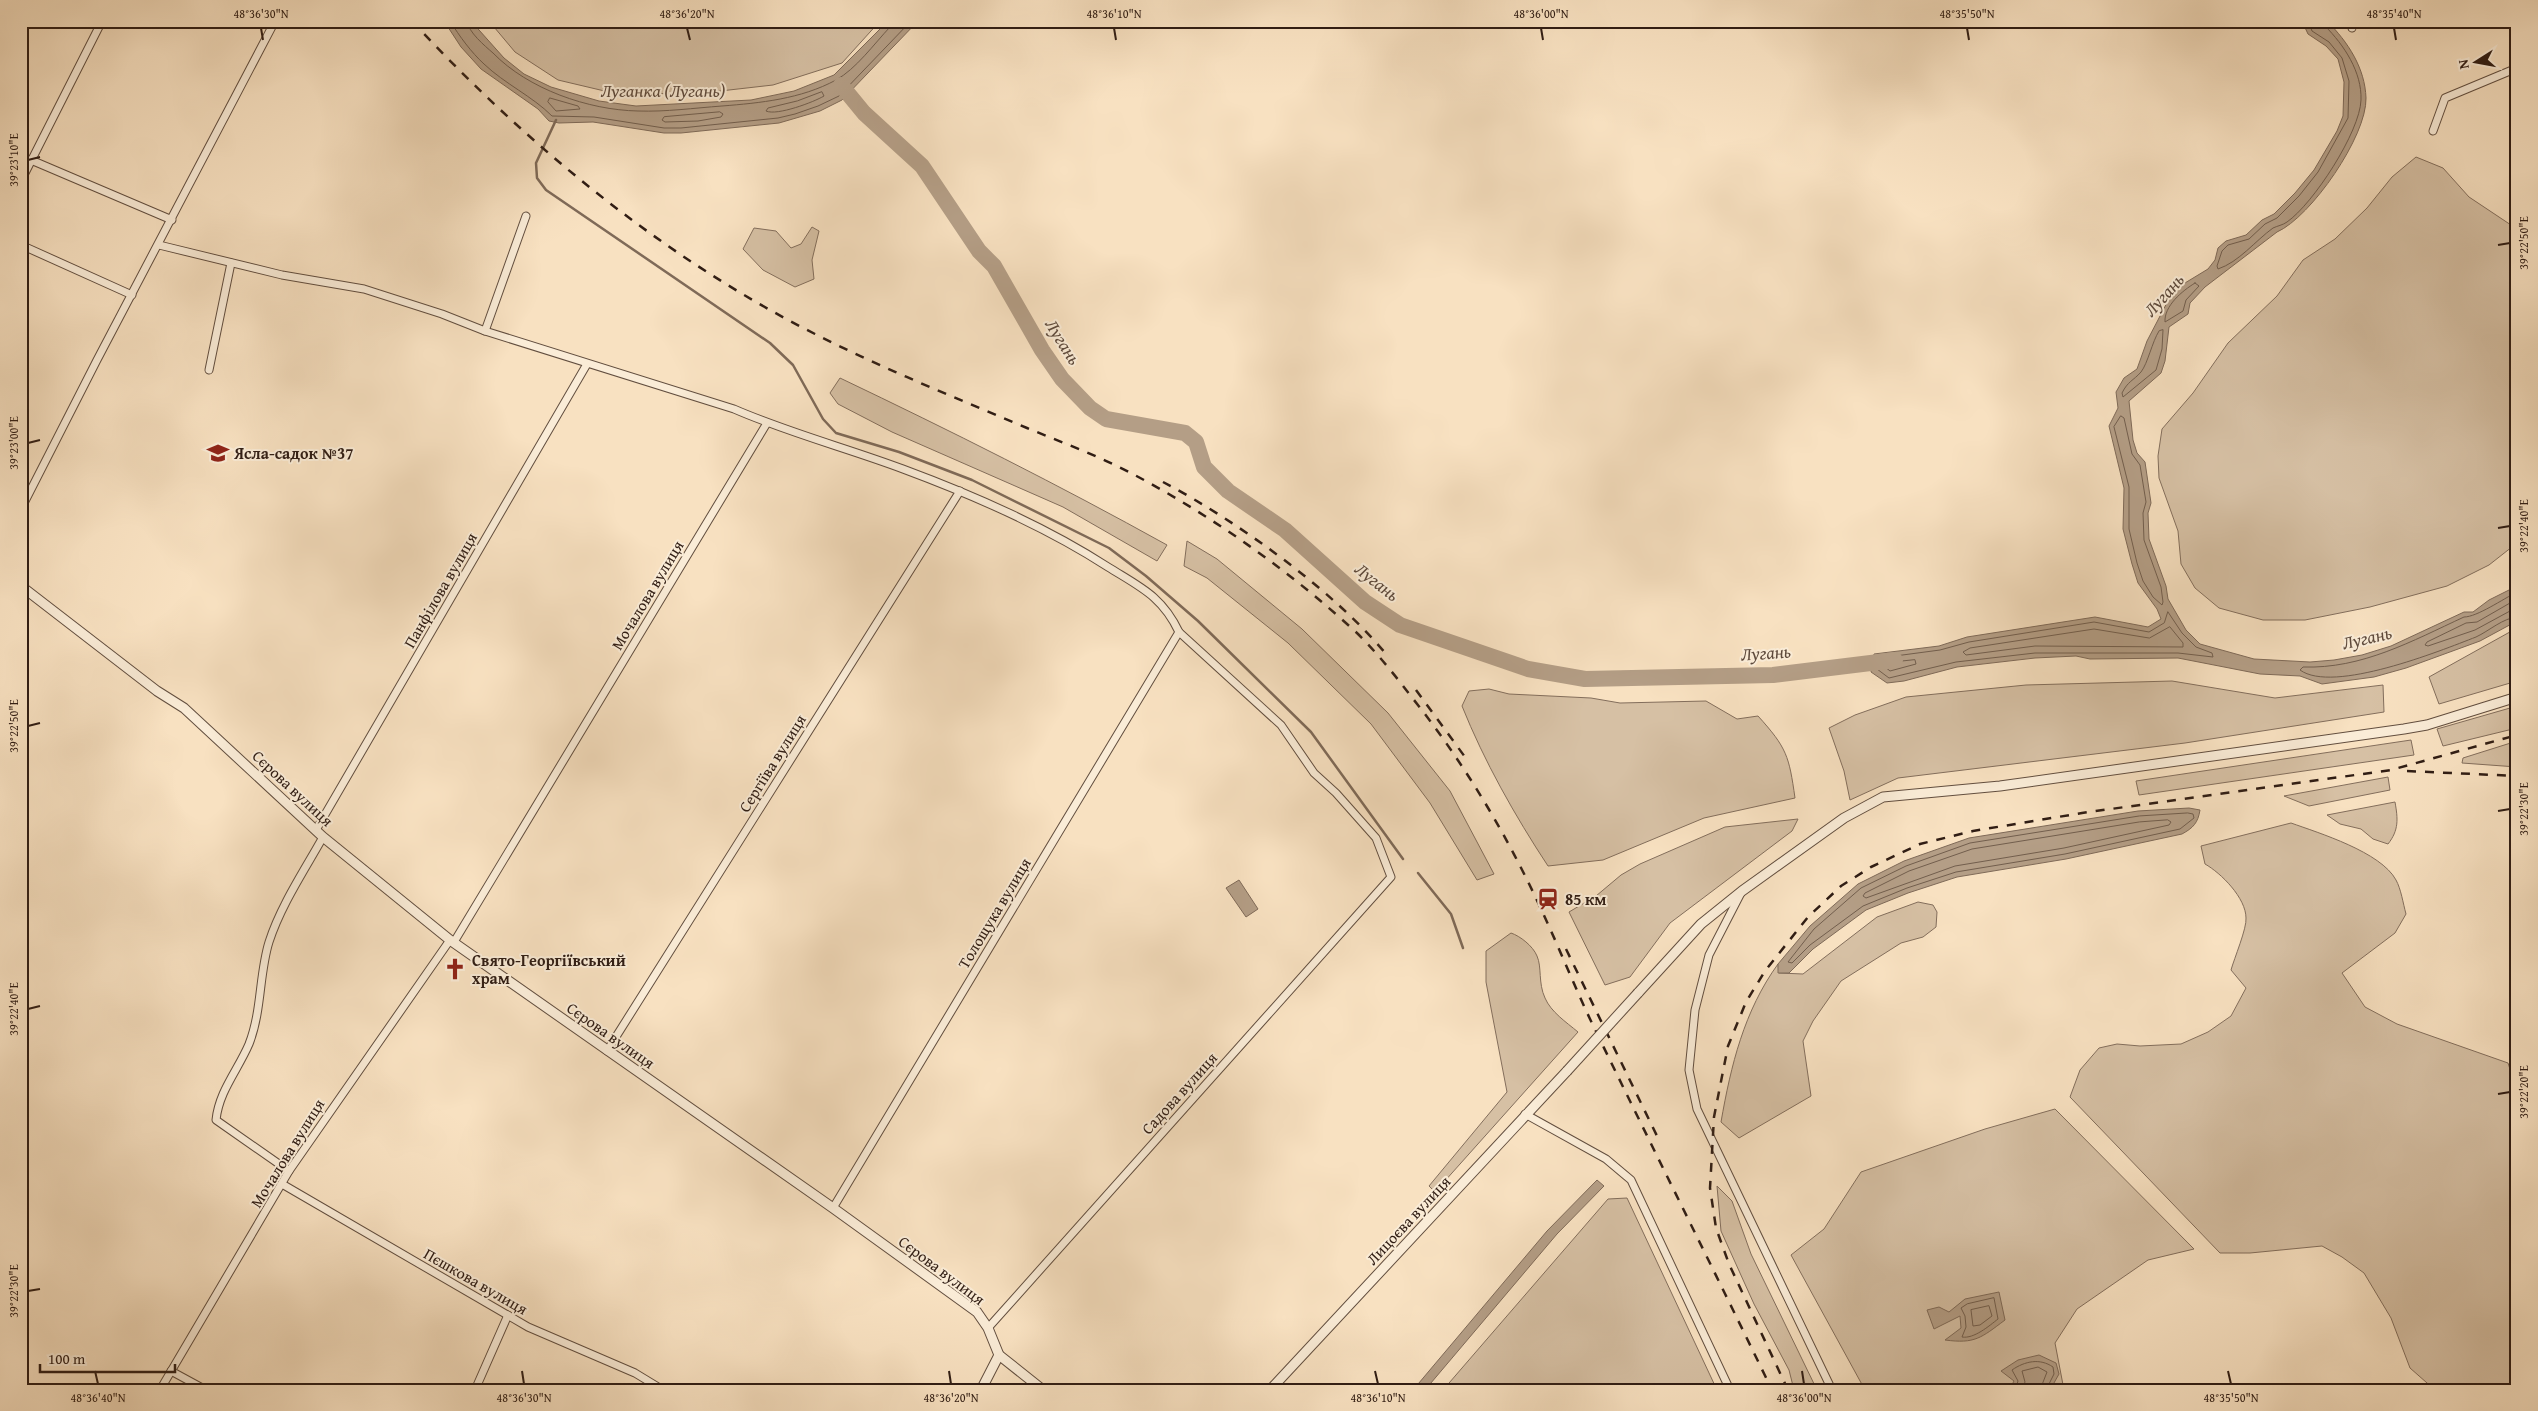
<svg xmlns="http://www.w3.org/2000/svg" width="2538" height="1411" viewBox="0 0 2538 1411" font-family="'Gentium Book Plus',serif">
<rect width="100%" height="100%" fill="#f8e1c1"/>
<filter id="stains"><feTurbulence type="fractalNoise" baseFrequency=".004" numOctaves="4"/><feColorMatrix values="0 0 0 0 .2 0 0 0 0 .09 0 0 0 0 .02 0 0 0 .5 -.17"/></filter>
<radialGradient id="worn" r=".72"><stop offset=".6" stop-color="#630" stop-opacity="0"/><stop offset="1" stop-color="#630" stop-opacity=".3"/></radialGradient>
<g fill="#d6c0a4" stroke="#836e5c">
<path d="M 489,21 L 880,21 L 842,63 L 773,85 L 694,94 L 613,93 L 558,80 L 515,52 Z"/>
<path d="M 2416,157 L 2443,168 L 2469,197 L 2517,229 L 2517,543 L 2489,565 L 2447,586 L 2370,607 L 2305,620 L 2263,620 L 2219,608 L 2195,588 L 2181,564 L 2178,531 L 2159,478 L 2158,456 L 2162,429 L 2193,393 L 2228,343 L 2277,296 L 2303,260 L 2335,239 L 2367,208 L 2392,177 Z"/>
<path d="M 812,227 L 819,231 L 812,260 L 814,279 L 795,287 L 763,270 L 743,249 L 754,228 L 776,231 L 791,248 L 801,244 Z"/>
<path d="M 840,378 C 951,431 1059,485 1167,545 L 1157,561 L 1063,507 L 892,432 L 838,404 L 830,393 Z"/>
<path d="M 1187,541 L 1217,559 L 1302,629 L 1388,713 L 1450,791 L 1494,874 L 1477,880 L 1430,803 L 1371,724 L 1288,643 L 1207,578 L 1184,566 Z"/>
<path d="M 2517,628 L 2517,681 L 2439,704 L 2429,677 Z"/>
<path d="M 2172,681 L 2275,698 L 2383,685 L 2384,712 L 2185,743 L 1898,778 L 1850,800 L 1844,771 L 1829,728 L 1855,715 L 1906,697 L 2026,685 Z"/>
<path d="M 1489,689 L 1509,694 L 1591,698 L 1620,703 L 1706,701 L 1737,719 L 1758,716 C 1787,748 1789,756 1795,798 L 1704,818 L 1603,860 L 1548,866 C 1515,816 1484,761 1462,706 L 1469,691 Z"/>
<path d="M 2517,706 L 2517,728 L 2443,746 L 2437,729 Z"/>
<path d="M 2411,740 L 2414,755 L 2139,795 L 2136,781 Z"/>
<path d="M 2517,741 L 2517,767 L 2462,763 L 2463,758 Z"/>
<path d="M 2388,777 L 2390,790 L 2309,806 L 2284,796 Z"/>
<path d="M 2395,802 C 2398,819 2399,830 2388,844 L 2373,839 L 2361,829 L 2340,824 L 2327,815 Z"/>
<path d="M 1798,819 L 1792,831 L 1670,923 L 1630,977 L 1605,985 L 1569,912 L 1596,896 L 1621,875 L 1640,864 L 1725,827 Z"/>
<path d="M 2291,823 C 2319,833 2381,852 2396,880 C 2401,889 2403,903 2406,914 L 2395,933 L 2342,973 L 2365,1007 L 2397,1024 L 2508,1063 L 2517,1091 L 2517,1390 L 2435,1390 L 2410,1368 L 2391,1318 L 2364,1273 L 2342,1257 L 2322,1246 L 2250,1253 L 2220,1253 L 2070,1097 L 2080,1070 L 2099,1048 L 2117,1044 L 2140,1046 L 2181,1044 L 2208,1032 L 2231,1016 L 2246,988 L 2231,970 C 2234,959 2247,928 2246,918 C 2246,898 2221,873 2205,864 L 2201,846 Z"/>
<path d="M 1918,902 L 1933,905 L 1937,912 L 1936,927 L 1923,937 L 1901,943 L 1841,981 L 1813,1021 L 1803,1041 L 1811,1096 L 1739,1138 L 1721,1122 C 1731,1065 1744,1011 1778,964 L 1779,973 L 1803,974 L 1877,917 Z"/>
<path d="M 1511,933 C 1520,936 1533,946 1537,956 C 1542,967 1538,983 1545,998 C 1551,1012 1566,1022 1578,1032 L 1435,1192 L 1429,1186 L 1507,1092 L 1486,982 L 1486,951 Z"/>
<path d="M 2055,1109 L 2194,1249 L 2148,1260 L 2077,1309 L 2055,1343 L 2064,1390 L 1865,1390 L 1791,1255 L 1824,1229 L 1861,1172 L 1985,1129 Z"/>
<path d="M 1717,1186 L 1732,1201 L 1751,1254 L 1817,1390 L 1794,1390 L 1789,1370 L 1754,1304 L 1721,1231 Z"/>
<path d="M 1627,1198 L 1717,1390 L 1443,1390 L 1608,1199 Z"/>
</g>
<g fill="#b49e86" stroke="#7f6a58">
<path d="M 444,21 L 471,21 L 504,58 L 524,74 L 551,87 L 599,101 L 636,106 L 751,100 L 794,91 L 834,75 L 888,21 L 918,21 L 842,100 L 820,111 L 779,123 L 681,133 L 664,133 L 593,122 L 559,123 L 549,121 L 538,109 L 481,69 L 461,47 Z"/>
<path d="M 2302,21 L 2327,21 C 2348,42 2365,68 2366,98 C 2367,136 2311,217 2277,232 L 2205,287 L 2190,303 L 2188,314 L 2169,327 L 2165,361 L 2161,373 L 2129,401 L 2133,440 L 2137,453 L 2145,462 L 2151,503 L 2148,513 L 2149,539 L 2166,586 L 2168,599 L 2186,630 L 2200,644 L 2254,659 L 2310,662 L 2334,660 L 2362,655 L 2391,646 L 2464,612 L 2473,612 L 2489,600 L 2517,586 L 2517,621 L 2480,641 L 2406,668 L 2374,677 L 2322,684 L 2300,676 L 2260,674 L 2178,658 L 2090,659 L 2076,656 L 2035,658 L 1957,667 L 1904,681 L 1887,683 L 1871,672 L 1874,654 L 1939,646 L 1967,637 L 2095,617 L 2148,627 L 2161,619 L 2157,609 L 2138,583 L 2132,564 L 2123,529 L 2124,488 L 2109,426 L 2118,408 L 2116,392 L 2124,378 L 2137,369 L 2147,341 L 2171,295 L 2180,286 L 2208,269 L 2215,260 L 2218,248 L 2226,241 L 2246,235 L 2262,220 L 2274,214 L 2295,193 L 2314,170 L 2337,131 L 2343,116 L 2344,82 L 2338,59 L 2326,46 L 2308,34 Z"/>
<path d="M 2189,808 L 2200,810 C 2198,823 2193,828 2182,834 L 2066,859 L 1957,877 L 1908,893 L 1866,910 L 1813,949 L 1789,973 L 1778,973 L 1778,964 L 1810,926 L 1858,884 L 1904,861 L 1969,838 L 2138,811 Z"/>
<path d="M 1239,880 L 1258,909 L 1246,917 L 1226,888 Z"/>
<path d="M 1597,1180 L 1604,1186 L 1557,1234 L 1425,1390 L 1413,1390 L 1547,1231 Z"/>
<path d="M 1999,1292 L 2005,1320 C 1981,1338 1975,1344 1945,1340 L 1961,1328 L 1960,1316 L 1934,1329 L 1927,1310 L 1939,1307 L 1949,1312 L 1965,1299 Z"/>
<path d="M 2039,1355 L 2056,1363 L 2059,1374 L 2050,1390 L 2009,1390 L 2014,1381 L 2001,1371 L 2018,1360 Z"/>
</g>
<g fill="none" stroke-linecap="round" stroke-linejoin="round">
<g stroke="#725e4d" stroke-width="1">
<path d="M 450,21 C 460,37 471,52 484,64 C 505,84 532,96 552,116 L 594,117 L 664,128 L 681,128 L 778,118 L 795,114 L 818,106 L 839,96 L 911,21"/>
<path d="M 467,21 C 468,32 485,46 493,53 C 528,89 588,110 638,111 C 666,112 694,108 722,106 C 760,103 801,99 836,80 C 856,69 874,44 890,27 L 892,21"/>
<path d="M 2308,21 L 2312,31 L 2329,42 L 2342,58 L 2349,81 L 2348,118 L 2318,172 L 2299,196 L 2277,218 L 2265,224 L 2249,239 L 2228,245 L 2222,251 L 2217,266 L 2218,269 C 2239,262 2255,241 2273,228 C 2277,226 2283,225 2287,222 C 2313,204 2360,132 2361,100 C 2362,72 2344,45 2325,26 L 2324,21"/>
<path d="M 822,92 L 824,96 C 814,102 777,116 766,111 L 768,108 L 797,101 Z"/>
<path d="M 550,98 L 578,106 L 580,109 L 556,111 L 548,102 Z"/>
<path d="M 720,112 L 723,114 L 721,117 L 698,121 L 665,122 L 662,120 L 664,117 Z"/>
<path d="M 2195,283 L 2199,286 L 2186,300 L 2183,311 L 2165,322 C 2164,306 2182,291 2195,283 Z"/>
<path d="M 2163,330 L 2162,349 L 2156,370 L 2123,397 L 2122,393 C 2128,381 2133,381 2141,372 C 2148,363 2152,342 2159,331 Z"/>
<path d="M 2121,416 L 2124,418 L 2132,454 L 2140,465 L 2146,502 L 2143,513 L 2144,540 L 2161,587 L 2163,602 L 2162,605 L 2153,597 L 2143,581 L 2137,563 L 2129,529 L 2129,487 L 2114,427 Z"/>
<path d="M 2517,592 C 2503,599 2477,617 2464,617 C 2412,641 2362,669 2303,667 L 2300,670 C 2333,694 2440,651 2476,637 C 2489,631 2503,618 2517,617"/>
<path d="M 2517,599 L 2477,622 L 2466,623 L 2427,642 L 2425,645 L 2428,646 L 2475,630 L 2510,611 L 2517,610"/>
<path d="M 2168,612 L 2182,633 L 2196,647 L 2212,653 L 2213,657 L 2178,653 L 2035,653 L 1956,662 L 1889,678 L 1877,669 L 1880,658 L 1940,650 L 1969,642 L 2094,622 L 2149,632 L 2164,623 Z"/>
<path d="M 2170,627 L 2183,643 L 2183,647 L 2035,646 L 1966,655 L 1963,652 L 1970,648 L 2094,629 L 2149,638 Z"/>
<path d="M 1915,660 L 1916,664 L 1890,671 L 1884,666 L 1886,663 Z"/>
<path d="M 2188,813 L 2193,814 L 2194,818 L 2180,829 L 2065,854 L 1956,872 L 1907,888 L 1863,906 L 1810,945 L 1792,963 L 1788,962 L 1814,929 L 1861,888 L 1906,866 L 1970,843 L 2139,816 Z"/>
<path d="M 2168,820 L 2171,822 L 2169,825 L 2064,848 L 1955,866 L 1866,898 L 1863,896 L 1865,893 L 1909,871 L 1972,849 L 2139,822 Z"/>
<path d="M 1994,1298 L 1998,1319 C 1989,1326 1974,1339 1962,1337 L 1966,1327 L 1965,1316 L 1961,1308 L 1967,1304 Z"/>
<path d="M 1989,1306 L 1992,1316 L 1980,1325 L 1973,1326 L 1971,1310 Z"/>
<path d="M 2015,1390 L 2018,1381 L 2012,1370 C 2025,1361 2040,1358 2053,1367 L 2054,1374 L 2046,1390"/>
<path d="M 2022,1390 L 2025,1382 L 2022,1371 L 2038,1367 L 2047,1372 L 2040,1390"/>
</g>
<g stroke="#7f6a58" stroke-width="2.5">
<path d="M 556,120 L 536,163 L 537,178 L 546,190 L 770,343 L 793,365 L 823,419 L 836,433 L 899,452 L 972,480 L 1109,548 L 1146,576 L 1198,621 L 1311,732 L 1403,859"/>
<path d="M 1418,873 L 1451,914 L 1463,948"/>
</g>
<path stroke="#b49e86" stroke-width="16" d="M 841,85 L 864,113 L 922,166 L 979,251 L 994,266 L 1042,350 L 1062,379 L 1090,408 L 1106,419 L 1185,433 L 1196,442 L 1204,467 L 1228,491 L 1285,530 L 1365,602 L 1400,625 L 1528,669 L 1585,679 L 1773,675 L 1895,660"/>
<g stroke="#624e3f" stroke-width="9">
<g id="minor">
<path d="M 2351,21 L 2352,28"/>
<path d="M 2433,131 L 2445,98 L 2517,68"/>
<path d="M 31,160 L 172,220"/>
<path d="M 21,181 L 102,21"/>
<path d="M 21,245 L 132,295"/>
<path d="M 159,245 L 282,275 L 364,289 L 442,314 L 485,331 L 734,409 C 789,433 847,448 903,469 C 973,495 1045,526 1108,567 C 1140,587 1162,596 1179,632 L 1281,725 L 1314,773 L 1336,793 L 1376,838 L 1391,877 L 988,1328"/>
<path d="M 485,331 L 526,216"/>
<path d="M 209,370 L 231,263"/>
<path d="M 21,509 L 97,360 L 275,21"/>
<path d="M 316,830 L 587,364"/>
<path d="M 1741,893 L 1709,955 L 1695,1010 L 1689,1070 L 1697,1109 L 1832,1390"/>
<path d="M 454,942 L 767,423"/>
<path d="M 607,1051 L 960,491"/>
<path d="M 1525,1114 L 1606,1159 L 1631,1180 L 1730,1390"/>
<path d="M 289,1171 L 216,1120 C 219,1091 238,1070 249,1044 C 262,1011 259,974 269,942 C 281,905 304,871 323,837"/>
<path d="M 282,1184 L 528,1327 L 635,1373 L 663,1390"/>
<path d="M 833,1208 L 1179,632"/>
<path d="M 171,1371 L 206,1390"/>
<path d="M 160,1390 L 289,1171 L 450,940"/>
<path d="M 475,1390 L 508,1315"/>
</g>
</g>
<g stroke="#624e3f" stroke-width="11">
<g id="tertiary">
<path d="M 21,586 L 157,691 L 184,708 L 323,837 L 450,940 L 833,1208 L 977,1312 L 988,1328 L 999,1355 L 1043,1390"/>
<path d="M 1638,993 L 1701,924 L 1742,891 L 1844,818 L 1883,797 L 2000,786 L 2404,729 L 2427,725 L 2517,697"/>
<path d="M 981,1390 L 999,1355"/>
<path d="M 1270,1390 L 1567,1071"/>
</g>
</g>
<use href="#minor" stroke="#faecd7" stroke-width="7"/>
<use href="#tertiary" stroke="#faecd7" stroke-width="9"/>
<g stroke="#301d14" stroke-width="2.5" stroke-dasharray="9 9" stroke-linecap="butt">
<path d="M 412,21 C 528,146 663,257 815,334 C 884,369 956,398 1027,428 C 1061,442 1096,455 1129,472 C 1211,515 1290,571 1358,634 C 1377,653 1394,674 1410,695 C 1463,761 1506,833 1541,909 C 1558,945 1573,983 1590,1019 C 1650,1143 1712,1266 1772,1390"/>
<path d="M 1163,482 C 1237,521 1333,590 1386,654"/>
<path d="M 1416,690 L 1465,757"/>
<path d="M 2407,771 L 2517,776"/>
<path d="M 1566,949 L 1658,1138"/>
<path d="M 1788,1390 L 1729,1264 L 1716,1228 L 1710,1188 L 1714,1117 L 1728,1046 L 1746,1002 L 1765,971 L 1808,917 L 1841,886 L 1871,867 L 1920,844 L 1973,831 L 2082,813 L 2391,770 L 2517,735"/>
</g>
<g stroke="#624e3f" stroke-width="11" stroke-linecap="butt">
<path id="tertiary-bridge" d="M 1567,1071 L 1638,993"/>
</g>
<use href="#tertiary-bridge" stroke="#faecd7" stroke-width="9"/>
</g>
<path fill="none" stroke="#301d14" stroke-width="2" d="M 261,28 L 263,40M 687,28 L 690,40M 1114,28 L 1116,40M 1541,28 L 1543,40M 1967,28 L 1969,40M 2394,28 L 2396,40M 28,160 L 40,157M 2498,245 L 2510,243M 28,443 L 40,440M 2498,528 L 2510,526M 28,726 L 40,723M 2498,811 L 2510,809M 28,1009 L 40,1006M 2498,1094 L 2510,1092M 28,1291 L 40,1289M 95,1371 L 98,1384M 522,1371 L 524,1384M 949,1371 L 951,1384M 1375,1371 L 1378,1384M 1802,1371 L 1804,1384M 2228,1371 L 2231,1384"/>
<defs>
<g id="school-bare" transform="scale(1.725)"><path d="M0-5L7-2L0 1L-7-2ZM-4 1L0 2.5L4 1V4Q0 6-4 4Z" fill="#8f2418" stroke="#faecd7" stroke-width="2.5" paint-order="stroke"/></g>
<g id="station-bare" transform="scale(1.725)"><path d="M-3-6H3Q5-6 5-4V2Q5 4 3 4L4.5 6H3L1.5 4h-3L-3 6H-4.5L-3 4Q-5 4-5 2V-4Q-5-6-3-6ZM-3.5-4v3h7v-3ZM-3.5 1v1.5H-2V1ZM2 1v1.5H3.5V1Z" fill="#8f2418" stroke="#faecd7" stroke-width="2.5" paint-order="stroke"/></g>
<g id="church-bare" transform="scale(1.725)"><path d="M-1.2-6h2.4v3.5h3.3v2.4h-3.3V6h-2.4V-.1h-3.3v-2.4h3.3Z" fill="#8f2418" stroke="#faecd7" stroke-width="2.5" paint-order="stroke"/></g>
</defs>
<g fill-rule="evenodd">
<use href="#school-bare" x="218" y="453"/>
<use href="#station-bare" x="1548" y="899"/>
<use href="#church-bare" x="455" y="969"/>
</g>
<g text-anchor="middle" stroke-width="4" stroke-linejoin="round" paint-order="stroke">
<g font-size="16" font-weight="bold" fill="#301d14" stroke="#faecd7" text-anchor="start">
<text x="234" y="459">Ясла-садок №37</text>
<text x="1565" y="905">85 км</text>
<text x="472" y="966">Свято-Георгіївський<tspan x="472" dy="18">храм</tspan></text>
</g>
<g font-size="16" fill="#301d14" stroke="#faecd7">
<text transform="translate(440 590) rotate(-60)" y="6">Панфілова вулиця</text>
<text transform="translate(647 595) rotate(-59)" y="6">Мочалова вулиця</text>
<text transform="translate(772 763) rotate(-58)" y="6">Сергіїва вулиця</text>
<text transform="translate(293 788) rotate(43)" y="6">Сєрова вулиця</text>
<text transform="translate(994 913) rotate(-59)" y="6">Толощука вулиця</text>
<text transform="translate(611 1035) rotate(35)" y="6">Сєрова вулиця</text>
<text transform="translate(1179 1093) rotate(-48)" y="6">Садова вулиця</text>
<text transform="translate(287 1153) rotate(-58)" y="6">Мочалова вулиця</text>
<text transform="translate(1408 1220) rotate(-47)" y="6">Лицоєва вулиця</text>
<text transform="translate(942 1270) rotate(37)" y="6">Сєрова вулиця</text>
<text transform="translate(476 1281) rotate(30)" y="6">Пєшкова вулиця</text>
</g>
<g font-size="18" font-style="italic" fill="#5e4a3c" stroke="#faecd7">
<text x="663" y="97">Луганка (Лугань)</text>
<text transform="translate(2164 295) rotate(-48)" y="6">Лугань</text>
<text transform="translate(1063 342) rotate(58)" y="6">Лугань</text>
<text transform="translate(1377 582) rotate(38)" y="6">Лугань</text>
<text transform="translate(2367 638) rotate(-13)" y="6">Лугань</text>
<text transform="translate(1766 653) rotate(-4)" y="6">Лугань</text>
</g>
</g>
<rect width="2538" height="1411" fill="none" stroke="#f8e1c1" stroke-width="55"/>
<g transform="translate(2476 62) rotate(259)" stroke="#faecd7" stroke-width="4" paint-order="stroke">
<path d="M0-4L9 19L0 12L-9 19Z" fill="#301d14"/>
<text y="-8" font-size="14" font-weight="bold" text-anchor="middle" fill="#301d14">N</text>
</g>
<path d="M40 1364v8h135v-8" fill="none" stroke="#301d14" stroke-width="2.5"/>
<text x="48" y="1364" font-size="15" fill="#301d14" stroke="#faecd7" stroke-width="4" paint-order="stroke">100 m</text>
<rect x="28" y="28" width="2482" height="1356" fill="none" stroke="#301d14" stroke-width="2"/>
<g font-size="12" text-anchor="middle" fill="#301d14">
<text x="261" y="18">48°36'30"N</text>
<text x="687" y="18">48°36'20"N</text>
<text x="1114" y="18">48°36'10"N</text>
<text x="1541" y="18">48°36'00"N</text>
<text x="1967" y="18">48°35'50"N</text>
<text x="2394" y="18">48°35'40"N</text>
<text transform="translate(14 160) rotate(-90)" y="4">39°23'10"E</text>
<text transform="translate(2524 243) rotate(-90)" y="4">39°22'50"E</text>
<text transform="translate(14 443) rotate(-90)" y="4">39°23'00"E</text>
<text transform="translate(2524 526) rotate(-90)" y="4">39°22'40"E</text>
<text transform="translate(14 726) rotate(-90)" y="4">39°22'50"E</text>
<text transform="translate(2524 809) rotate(-90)" y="4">39°22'30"E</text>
<text transform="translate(14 1009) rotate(-90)" y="4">39°22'40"E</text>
<text transform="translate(2524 1092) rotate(-90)" y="4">39°22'20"E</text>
<text transform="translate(14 1291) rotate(-90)" y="4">39°22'30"E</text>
<text x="98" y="1402">48°36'40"N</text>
<text x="524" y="1402">48°36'30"N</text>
<text x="951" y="1402">48°36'20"N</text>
<text x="1378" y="1402">48°36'10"N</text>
<text x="1804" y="1402">48°36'00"N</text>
<text x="2231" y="1402">48°35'50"N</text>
</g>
<rect width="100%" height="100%" filter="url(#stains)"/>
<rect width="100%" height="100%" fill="url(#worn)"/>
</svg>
